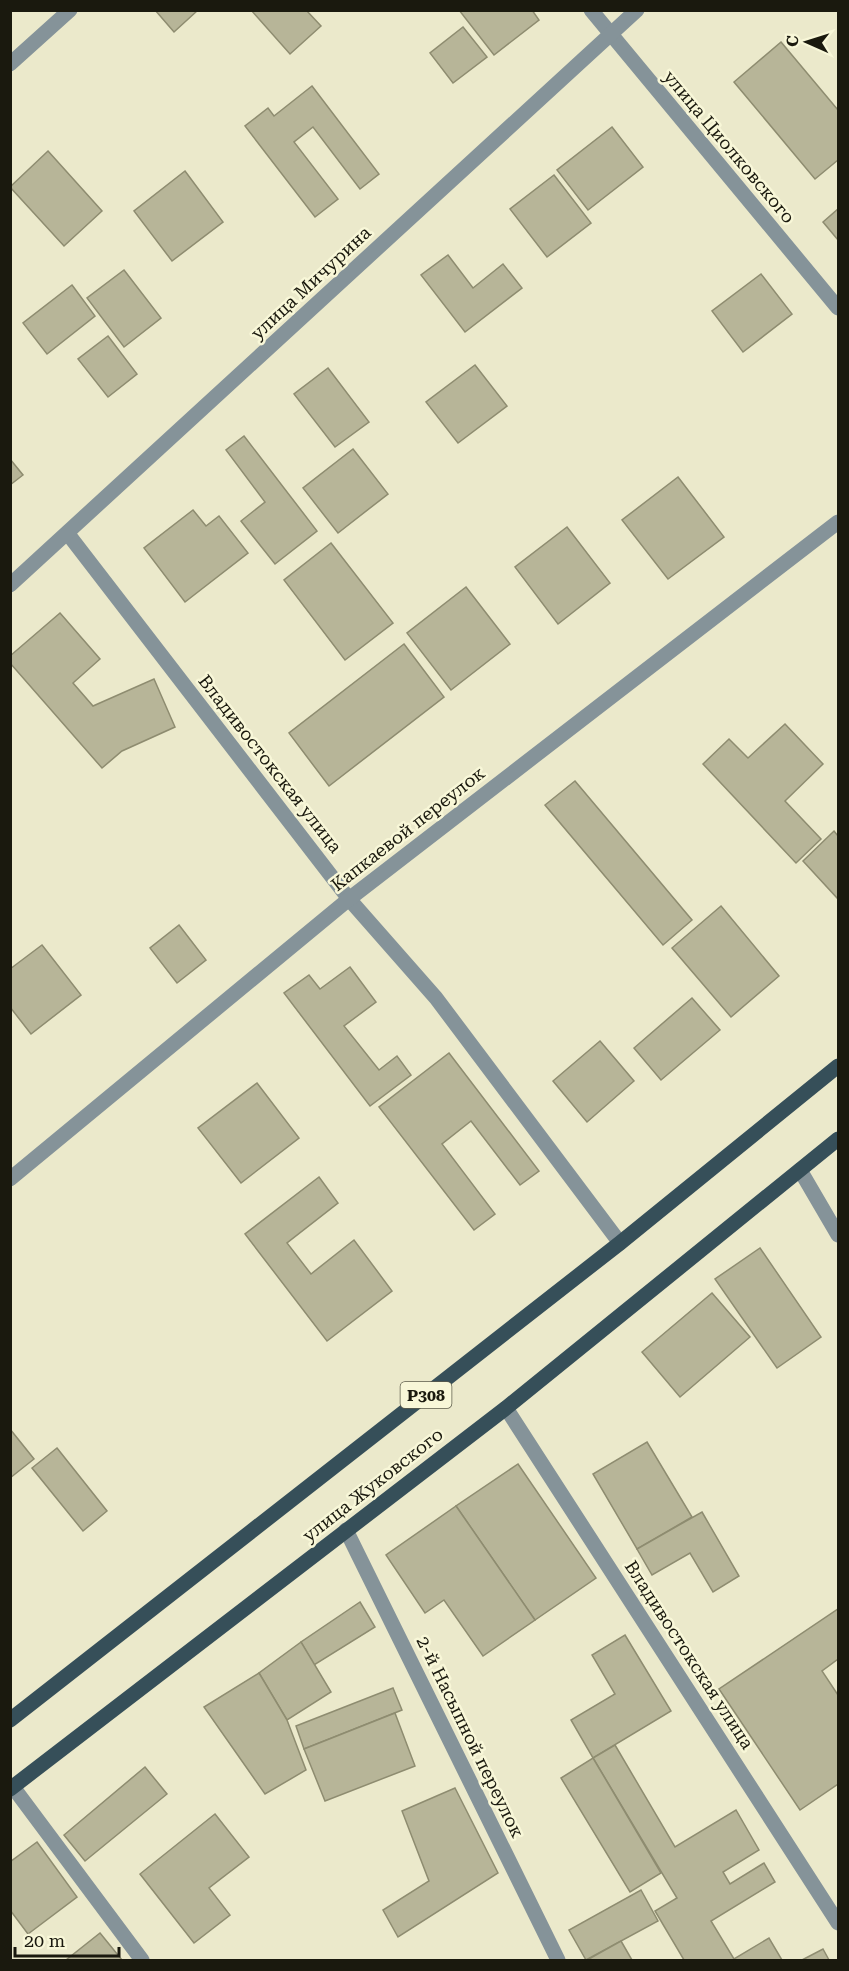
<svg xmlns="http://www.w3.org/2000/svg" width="849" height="1971" viewBox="0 0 849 1971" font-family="'Roboto Serif',serif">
<rect width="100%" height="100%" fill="#ebe9cb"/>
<g fill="#b7b598" stroke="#8e8c70" stroke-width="1.5">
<path d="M 155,10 L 198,10 L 174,32 Z"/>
<path d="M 251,10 L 306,10 L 321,26 L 290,54 Z"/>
<path d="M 459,10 L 532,10 L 539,20 L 494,55 Z"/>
<path d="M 463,27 L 487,57 L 453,83 L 430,53 Z"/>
<path d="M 781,42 L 838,110 L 838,160 L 815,179 L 734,82 Z"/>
<path d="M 312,86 L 379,174 L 360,189 L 313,127 L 294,142 L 338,199 L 315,217 L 245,126 L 268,108 L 274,116 Z"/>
<path d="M 612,127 L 643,167 L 588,210 L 557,170 Z"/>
<path d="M 48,151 L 102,211 L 64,246 L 10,187 Z"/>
<path d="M 185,171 L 223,222 L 172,261 L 134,211 Z"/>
<path d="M 554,175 L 591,223 L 547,257 L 510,209 Z"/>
<path d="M 838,209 L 838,240 L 823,222 Z"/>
<path d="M 448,255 L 473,288 L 503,264 L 522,288 L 465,332 L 421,275 Z"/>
<path d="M 124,270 L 161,318 L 124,347 L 87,298 Z"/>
<path d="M 761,274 L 792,314 L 743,352 L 712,311 Z"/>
<path d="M 72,285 L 95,316 L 47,354 L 23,323 Z"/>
<path d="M 108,336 L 137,374 L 108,397 L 78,359 Z"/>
<path d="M 475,365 L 507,406 L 458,443 L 426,402 Z"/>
<path d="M 328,368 L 369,422 L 335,447 L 294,394 Z"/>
<path d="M 244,436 L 317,531 L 275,564 L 241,521 L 265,502 L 226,450 Z"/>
<path d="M 353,449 L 388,494 L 338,533 L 303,488 Z"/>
<path d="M 10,459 L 23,475 L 10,485 Z"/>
<path d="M 678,477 L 724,537 L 668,579 L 622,520 Z"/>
<path d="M 193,510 L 206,526 L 219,516 L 248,553 L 185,602 L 144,548 Z"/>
<path d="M 567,527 L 610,583 L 558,624 L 515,567 Z"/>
<path d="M 331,543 L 393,623 L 345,660 L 284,580 Z"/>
<path d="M 466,587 L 510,644 L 451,690 L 407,633 Z"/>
<path d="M 60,613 L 100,659 L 73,683 L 93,706 L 154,679 L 175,727 L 122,751 L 102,768 L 10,663 L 10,656 Z"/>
<path d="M 404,644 L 444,697 L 329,786 L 289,733 Z"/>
<path d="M 785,724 L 823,764 L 785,801 L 821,839 L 796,863 L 703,764 L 729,739 L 748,758 Z"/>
<path d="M 575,781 L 692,920 L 663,945 L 545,805 Z"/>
<path d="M 834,831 L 838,836 L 838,899 L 803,861 Z"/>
<path d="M 721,906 L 779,976 L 731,1017 L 672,948 Z"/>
<path d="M 179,925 L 206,960 L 177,983 L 150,948 Z"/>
<path d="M 42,945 L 81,995 L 31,1034 L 10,1007 L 10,969 Z"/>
<path d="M 350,967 L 376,1002 L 344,1026 L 379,1070 L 397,1056 L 411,1075 L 370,1106 L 284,993 L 309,975 L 320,989 Z"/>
<path d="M 692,998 L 720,1030 L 661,1080 L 634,1048 Z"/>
<path d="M 600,1041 L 634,1081 L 587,1122 L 553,1081 Z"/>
<path d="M 449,1053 L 539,1171 L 520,1185 L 471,1121 L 442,1144 L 495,1214 L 474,1230 L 379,1107 Z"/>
<path d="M 257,1083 L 299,1138 L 241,1183 L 198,1128 Z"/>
<path d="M 319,1177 L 338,1203 L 287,1243 L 311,1274 L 354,1240 L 392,1291 L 327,1341 L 245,1234 Z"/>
<path d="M 760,1248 L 821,1337 L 777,1368 L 715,1279 Z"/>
<path d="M 712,1293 L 750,1337 L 680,1397 L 642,1352 Z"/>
<path d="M 10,1429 L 34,1459 L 10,1478 Z"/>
<path d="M 647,1442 L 692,1517 L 637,1549 L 593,1474 Z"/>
<path d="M 57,1448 L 107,1511 L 83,1531 L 32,1468 Z"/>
<path d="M 518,1464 L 596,1578 L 535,1620 L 456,1506 Z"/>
<path d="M 456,1506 L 535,1620 L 483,1656 L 444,1600 L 425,1613 L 386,1555 Z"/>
<path d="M 702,1512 L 739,1576 L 713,1592 L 690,1553 L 652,1575 L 637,1549 Z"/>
<path d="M 360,1602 L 375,1627 L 314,1665 L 301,1642 Z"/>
<path d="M 838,1609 L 838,1659 L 822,1671 L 838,1695 L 838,1784 L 800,1810 L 719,1689 Z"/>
<path d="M 625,1635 L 671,1711 L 593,1758 L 571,1720 L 615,1694 L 592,1655 Z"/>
<path d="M 301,1642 L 331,1692 L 287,1720 L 259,1673 Z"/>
<path d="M 259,1673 L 287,1720 L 306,1770 L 265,1794 L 204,1707 Z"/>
<path d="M 393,1688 L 402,1710 L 304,1749 L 296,1726 Z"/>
<path d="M 395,1713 L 415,1766 L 325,1801 L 304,1749 Z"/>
<path d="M 615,1745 L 675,1847 L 736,1810 L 759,1850 L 723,1872 L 730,1884 L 764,1863 L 775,1882 L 711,1921 L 734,1959 L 769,1938 L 782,1960 L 684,1960 L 655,1911 L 677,1898 L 593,1758 Z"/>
<path d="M 593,1758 L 661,1873 L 630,1892 L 561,1778 Z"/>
<path d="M 145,1767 L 167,1794 L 85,1861 L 64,1835 Z"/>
<path d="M 455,1788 L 498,1873 L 398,1937 L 383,1910 L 429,1881 L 402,1811 Z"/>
<path d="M 215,1814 L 249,1857 L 209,1888 L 230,1915 L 194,1943 L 140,1874 Z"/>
<path d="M 37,1842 L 77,1897 L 28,1934 L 10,1910 L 10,1862 Z"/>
<path d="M 641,1890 L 658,1921 L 586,1960 L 569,1930 Z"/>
<path d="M 100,1933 L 122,1960 L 66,1960 Z"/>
<path d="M 621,1941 L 632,1960 L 587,1960 Z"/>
<path d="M 823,1949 L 829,1960 L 802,1960 Z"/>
</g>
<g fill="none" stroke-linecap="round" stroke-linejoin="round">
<g stroke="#859399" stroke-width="15">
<path d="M 591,10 L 838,308"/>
<path d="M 10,64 L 70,10"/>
<path d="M 68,534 L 349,899 L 436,998 L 620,1243"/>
<path d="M 10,585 L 637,10"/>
<path d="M 800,1170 L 838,1235"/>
<path d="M 10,1179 L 349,899 L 838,522"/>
<path d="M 506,1408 L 838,1923"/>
<path d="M 346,1530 L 558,1960"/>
<path d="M 13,1787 L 142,1960"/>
</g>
<g stroke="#364f59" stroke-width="15">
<path d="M 10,1720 L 620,1243 L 838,1066"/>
<path d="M 10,1789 L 506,1408 L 838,1139"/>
</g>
</g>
<g text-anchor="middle" stroke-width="5" stroke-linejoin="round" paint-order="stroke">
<rect fill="#f8f7d8" stroke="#5d5c4b" stroke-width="1.5" x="400.5" y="1382" width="51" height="26" rx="4.5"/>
<g font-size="16" font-weight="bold" fill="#1a190e">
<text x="426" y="1401">P308</text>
</g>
<g font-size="18" fill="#1a190e" stroke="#f8f7d8">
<text transform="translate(729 147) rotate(50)" y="6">улица Циолковского</text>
<text transform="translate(311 283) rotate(-43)" y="6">улица Мичурина</text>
<text transform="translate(270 764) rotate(52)" y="6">Владивостокская улица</text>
<text transform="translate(408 829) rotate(-38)" y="6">Капкаевой переулок</text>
<text transform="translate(373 1485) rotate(-38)" y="6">улица Жуковского</text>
<text transform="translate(689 1655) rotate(57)" y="6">Владивостокская улица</text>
<text transform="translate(470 1737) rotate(64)" y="6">2-й Насыпной переулок</text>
</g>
</g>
<rect width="849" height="1971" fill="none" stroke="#1a190e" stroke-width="24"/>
<g transform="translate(807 42) rotate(273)" stroke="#f8f7d8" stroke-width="4.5" paint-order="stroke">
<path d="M0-4.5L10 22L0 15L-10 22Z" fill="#1a190e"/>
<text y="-9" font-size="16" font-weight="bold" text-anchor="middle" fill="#1a190e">С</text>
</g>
<path d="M15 1947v9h104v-9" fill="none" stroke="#1a190e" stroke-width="3"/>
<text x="24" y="1947" font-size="18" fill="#1a190e" stroke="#f8f7d8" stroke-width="4.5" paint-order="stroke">20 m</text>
</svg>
